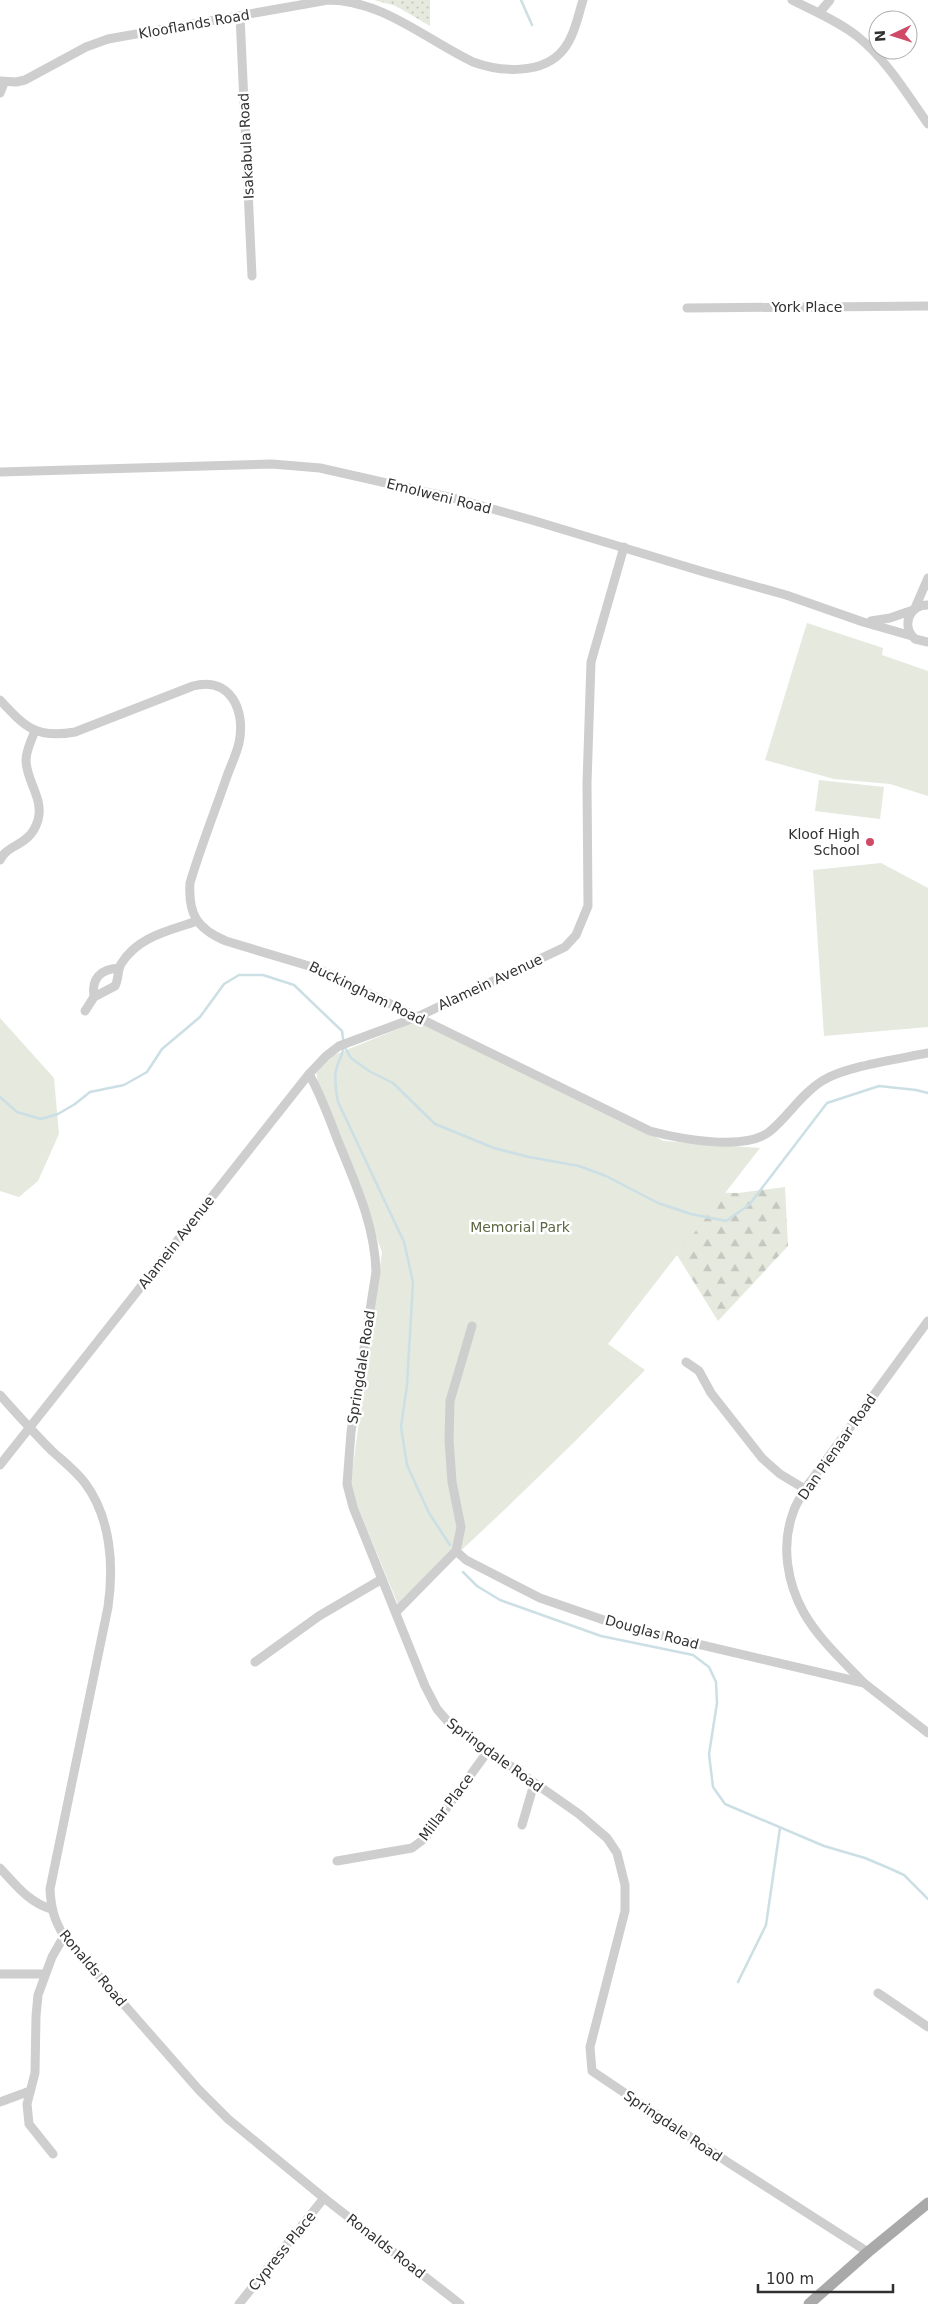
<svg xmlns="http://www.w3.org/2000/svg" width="928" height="2304" viewBox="0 0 928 2304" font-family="'DejaVu Sans',sans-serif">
<defs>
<pattern id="grass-dots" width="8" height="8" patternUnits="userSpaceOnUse" patternTransform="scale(1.25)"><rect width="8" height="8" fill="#e5e9de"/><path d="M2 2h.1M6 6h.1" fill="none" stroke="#c5c8bf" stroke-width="1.8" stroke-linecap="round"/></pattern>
<pattern id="forest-firs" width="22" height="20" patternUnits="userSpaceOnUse" patternTransform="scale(1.25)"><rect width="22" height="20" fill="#e5e9de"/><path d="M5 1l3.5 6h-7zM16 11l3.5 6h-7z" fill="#c5c8bf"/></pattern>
</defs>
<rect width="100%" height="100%" fill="#fff"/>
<path fill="url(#grass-dots)" d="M 374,0 L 430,0 L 430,26 L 396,6 Z"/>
<path fill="url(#forest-firs)" d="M 785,1187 L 788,1246 L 718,1321 L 672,1247 L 394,1255 L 649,1191 L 738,1193 Z"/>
<g fill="#e5e9de">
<path d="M 807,623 L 883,648 L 882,655 L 928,671 L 928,796 L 890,784 L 834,779 L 765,760 Z"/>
<path d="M 819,780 L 884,787 L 880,819 L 815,811 Z"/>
<path d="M 881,863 L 928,888 L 928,1027 L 824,1036 L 813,870 Z"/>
<path d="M 0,1018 L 54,1078 L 59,1134 L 38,1181 L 19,1197 L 0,1191 Z"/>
<path d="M 418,1021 L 664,1141 L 760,1148 L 608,1344 L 645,1370 C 566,1452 484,1531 399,1607 L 350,1488 L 382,1252 L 318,1084 L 316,1070 L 319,1061 Z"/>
</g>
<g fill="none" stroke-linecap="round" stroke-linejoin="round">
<g stroke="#cbdfe5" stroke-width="2.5">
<path d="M 521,0 L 532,25"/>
<path d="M 343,1047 C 343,1056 338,1061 336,1070 C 334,1081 336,1091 338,1102 L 404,1242 L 413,1282 L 407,1385 L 401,1427 L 407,1465 L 417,1487 L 429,1513 L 450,1545"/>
<path d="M 0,1097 L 17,1112 L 41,1119 L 58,1114 L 75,1104 L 90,1092 L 124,1085 L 147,1072 L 162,1049 L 200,1017 L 224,984 L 239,975 L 263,975 L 294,985 L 342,1031 L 344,1046 L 351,1058 L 369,1071 L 393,1083 L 435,1124 L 494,1148 L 529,1157 L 579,1166 L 606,1176 L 658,1203 L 691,1214 L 726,1221 L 749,1205 L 827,1103 L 879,1086 L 916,1090 L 928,1093"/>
<path d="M 463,1572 L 477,1586 L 500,1600 L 601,1636 L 693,1655 L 709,1667 L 716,1682 L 717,1703 L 709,1754 L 713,1787 L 725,1804 L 824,1846 L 865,1858 L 891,1869 L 904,1875 L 928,1899"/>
<path d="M 738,1982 L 766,1925 L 780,1828"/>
</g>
<g stroke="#cecece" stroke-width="9">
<path d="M 792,0 C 814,11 838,21 857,36 C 886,59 907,94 928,124"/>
<path d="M 819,13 L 830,0"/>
<path d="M 240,16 L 252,276"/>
<path d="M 0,81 L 16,82 L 25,80 L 86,47 L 108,39 L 328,0 C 382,0 425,39 473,62 C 500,72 543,75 563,50 C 574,37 578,16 583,0"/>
<path d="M 0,93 L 4,83"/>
<path d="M 687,308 L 928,306"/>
<path d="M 0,472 L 272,464 L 320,468 L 457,499 L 535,521 L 704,572 L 786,595 L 863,622 L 912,636"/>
<path d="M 928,605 C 909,605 901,626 915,639 L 928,642"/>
<path d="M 915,608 L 928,578"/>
<path d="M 871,621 L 890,618 L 913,610"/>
<path d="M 0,700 C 25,727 36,739 75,732 L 193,686 C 230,676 246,710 239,743 C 236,756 229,769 225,782 C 213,816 200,849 190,883 C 188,914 197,929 226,941 L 319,969 L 650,1131 C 680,1139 744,1151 769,1132 C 788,1117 801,1094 822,1081 C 846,1066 899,1059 928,1053"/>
<path d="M 0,860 C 8,843 30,847 38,820 C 44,798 26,781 26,760 C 26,751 31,740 35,731"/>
<path d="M 94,997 C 91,978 101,969 119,968"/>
<path d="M 85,1011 L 94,997 L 115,986 C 119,979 117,971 121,964 C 138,936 169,931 197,921"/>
<path d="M 309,1074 C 321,1095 329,1118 338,1141 C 355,1183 375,1225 376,1272 L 351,1432 L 347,1484 L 353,1507 L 425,1686 L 437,1709 L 449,1723 L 579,1814 L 607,1838 L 617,1853 L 625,1885 L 625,1911 L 590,2047 L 592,2071 L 729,2163 L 868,2252"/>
<path d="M 686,1362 L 699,1371 L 711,1393 L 762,1458 L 780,1474 L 805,1489"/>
<path d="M 0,1395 C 17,1414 34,1433 52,1451 C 63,1461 76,1471 85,1483 C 111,1518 114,1566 108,1607 L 50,1889 C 51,1908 54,1920 64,1936 L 199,2090 L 228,2119 L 324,2198 L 460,2304"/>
<path d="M 0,1465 L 309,1074 L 326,1056 L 339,1046 L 417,1017 L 565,947 L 576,935 L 588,906 L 587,783 L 591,662 L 624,547"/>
<path d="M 456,1551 L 461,1527 L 452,1482 L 449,1440 L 450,1401 L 472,1326"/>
<path d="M 396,1612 L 456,1551 L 466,1560 L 540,1598 L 621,1626 L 864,1683 L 928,1733"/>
<path d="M 255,1662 L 319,1616 L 382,1579"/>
<path d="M 863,1682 C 843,1661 818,1638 804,1613 C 787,1583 781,1545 793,1513 C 795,1505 801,1497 805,1489 L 928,1321"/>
<path d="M 522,1825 L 534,1784"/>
<path d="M 337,1861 L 412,1848 L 424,1839 L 488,1751"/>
<path d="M 0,1868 C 15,1884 28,1902 51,1909"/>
<path d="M 0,1974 L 45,1974"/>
<path d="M 878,1993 L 928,2027"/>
<path d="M 0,2102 L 30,2091"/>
<path d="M 53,2154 L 29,2124 L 27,2104 L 35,2073 L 36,2016 L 38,1995 L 52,1957 L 64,1936"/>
<path d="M 239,2304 L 324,2198"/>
</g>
<path stroke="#a9a9a9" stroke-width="11" d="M 809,2304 L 868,2252 L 928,2203"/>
</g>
<circle fill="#d04a68" stroke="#fff" stroke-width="2" cx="870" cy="842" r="5"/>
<g text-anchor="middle" stroke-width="5" stroke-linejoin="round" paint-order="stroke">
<g font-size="14" fill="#313131" stroke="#fff">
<text transform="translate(194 24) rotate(-10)" y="5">Klooflands Road</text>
<text transform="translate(246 146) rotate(-93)" y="5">Isakabula Road</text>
<text x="807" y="312">York Place</text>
<text transform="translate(439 496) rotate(14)" y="5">Emolweni Road</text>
<text transform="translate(490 982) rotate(-25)" y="5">Alamein Avenue</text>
<text transform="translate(367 993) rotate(26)" y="5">Buckingham Road</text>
<text transform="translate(176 1242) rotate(-52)" y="5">Alamein Avenue</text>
<text transform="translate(361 1367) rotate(-81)" y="5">Springdale Road</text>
<text transform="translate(837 1447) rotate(-55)" y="5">Dan Pienaar Road</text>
<text transform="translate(652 1632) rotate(15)" y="5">Douglas Road</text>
<text transform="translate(495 1755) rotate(36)" y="5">Springdale Road</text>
<text transform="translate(446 1807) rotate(-53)" y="5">Millar Place</text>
<text transform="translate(93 1968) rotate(50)" y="5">Ronalds Road</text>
<text transform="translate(673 2126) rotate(34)" y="5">Springdale Road</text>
<text transform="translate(386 2246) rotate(38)" y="5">Ronalds Road</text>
<text transform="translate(282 2251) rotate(-51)" y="5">Cypress Place</text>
</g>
<g font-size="14" fill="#313131" stroke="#fff" text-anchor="end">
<text x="860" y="839">Kloof High<tspan x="860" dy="16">School</tspan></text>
</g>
<g font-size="14" fill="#5a6843" stroke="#fff">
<text x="520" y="1232">Memorial Park</text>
</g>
</g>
<g transform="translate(893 35) rotate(266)"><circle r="24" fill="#ffffff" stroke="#adadad"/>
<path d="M0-4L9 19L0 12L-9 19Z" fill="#d04a68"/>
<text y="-8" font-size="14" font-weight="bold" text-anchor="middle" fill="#313131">N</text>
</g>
<path d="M758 2284v8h135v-8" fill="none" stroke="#313131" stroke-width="2.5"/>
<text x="766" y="2284" font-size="15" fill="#313131" stroke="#ffffff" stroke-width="4" paint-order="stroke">100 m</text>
</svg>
